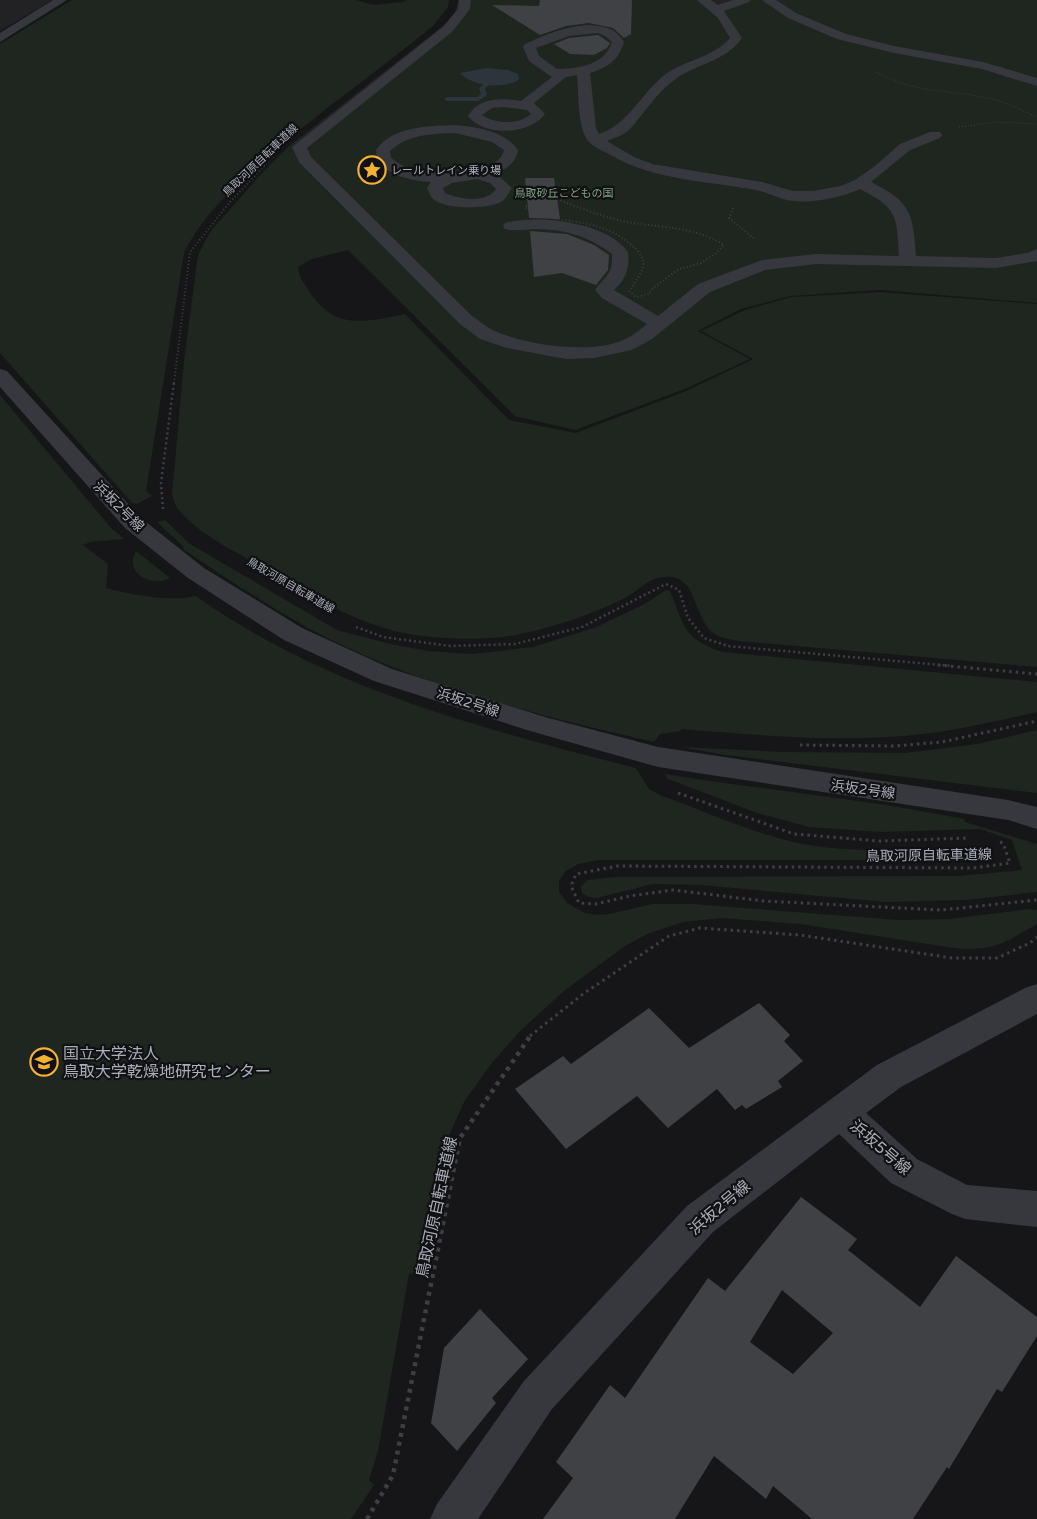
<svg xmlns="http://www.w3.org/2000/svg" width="1037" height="1519" viewBox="0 0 1037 1519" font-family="'Varela Round','Noto Sans JP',sans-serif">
<rect width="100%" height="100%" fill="#161618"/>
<path fill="#222225" d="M 0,0 L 52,0 L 0,31 Z"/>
<g fill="#1e261f">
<path d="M 72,0 L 356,0 L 373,5 L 403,2 L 407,0 L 449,0 L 448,7 L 433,26 C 376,73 315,114 260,164 C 231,190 201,218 184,253 L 146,491 L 152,496 L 137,504 L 132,503 L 0,353 L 0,44 Z"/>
<path d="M 458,0 L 1037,0 L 1037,303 L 880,290 L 790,296 L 741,309 L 698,331 L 750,359 L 685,389 L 575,430 L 515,416 L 348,250 L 312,259 L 298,267 C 299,279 304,282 309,291 C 335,331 365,322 405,314 L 509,420 L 576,433 L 686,391 L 753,359 L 701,331 L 745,310 L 791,297 L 880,292 L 1037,304 L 1037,667 L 738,641 C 730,639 721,638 714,634 C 704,628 695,600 689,588 C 683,581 676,576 666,577 C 652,577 644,585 633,593 C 624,599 613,604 603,608 C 576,620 545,629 516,635 C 479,642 419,639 384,628 C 339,614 299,589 259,565 C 234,551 195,532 178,509 C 175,506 174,500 172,495 L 184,361 L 198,255 L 210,232 L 261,174 L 289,146 L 444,25 L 455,12 Z"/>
<path d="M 0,395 L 111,528 L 124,539 L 90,542 L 83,545 L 108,564 L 106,588 C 134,595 167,602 196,596 C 327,689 483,729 636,768 L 649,789 L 660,795 C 704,811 748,831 793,842 C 852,855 913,849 972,848 L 984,849 L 990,854 L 986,857 L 950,860 L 599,860 L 578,864 L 566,871 L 559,881 L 559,892 L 567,903 L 585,913 L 596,915 L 609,914 L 652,904 L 692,904 L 899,920 L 950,919 L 1029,909 L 1037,910 L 1037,924 C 1004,943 995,952 954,948 L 800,924 L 722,918 L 683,922 L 647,934 L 625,946 L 564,991 L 520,1031 L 491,1064 L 464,1102 L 439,1158 L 416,1273 L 409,1274 L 378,1451 L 369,1480 L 374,1485 L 351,1519 L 0,1519 Z"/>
<path d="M 165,520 L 190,544 L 337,630 L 390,644 L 428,651 L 472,654 L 533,647 L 594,628 L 643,605 L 666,590 L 670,591 C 686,628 682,638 723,652 L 1037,682 L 1037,712 C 996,721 955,731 914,735 C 837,743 758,735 681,729 L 681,731 L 660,734 L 654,742 C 540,716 411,684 308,628 C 265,604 224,577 183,549 L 184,547 L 157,522 Z"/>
<path d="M 136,551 L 170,578 C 152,588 123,573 136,551 Z"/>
<path d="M 1037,730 L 1037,793 L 725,755 L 681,747 L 784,752 L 905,753 L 977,744 Z"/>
<path d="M 664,774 C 764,790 865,799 964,819 L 965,822 L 1037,844 L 1037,892 L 966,900 L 886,902 L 700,885 L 653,884 L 597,898 L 589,897 L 582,893 L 581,886 L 588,880 L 613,877 L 959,876 L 1022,870 L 1012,840 L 980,829 L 880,832 L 809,827 L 757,813 L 676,782 L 668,779 Z"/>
</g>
<path fill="#2c353c" d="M 486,68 L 508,70 L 518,74 L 519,80 C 502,89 473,87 460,73 Z"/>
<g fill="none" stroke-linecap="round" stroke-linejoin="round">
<path fill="#2c353c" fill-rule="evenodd" d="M 488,79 L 493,80 L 485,89 L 487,95 L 478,101 L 447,101 L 444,99 L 447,97 L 477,97 L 481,94 L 479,89 Z"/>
</g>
<g fill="#404145" fill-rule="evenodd">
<path d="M 540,0 L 632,0 L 631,34 L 624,38 L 613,28 L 589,23 L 566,26 L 540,35 L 492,5 L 539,6 Z"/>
<path d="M 598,35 L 610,43 L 607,48 L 594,55 L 570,54 L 554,44 L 569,38 Z"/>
<path d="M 525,178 L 554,178 L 560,219 L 529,218 Z"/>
<path d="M 530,231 L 567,234 L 594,245 L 609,255 L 608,270 L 596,285 L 562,273 L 534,277 Z"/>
<path d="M 759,1003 L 790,1035 L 784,1041 L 803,1061 L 778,1081 L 782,1087 L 746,1109 L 742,1105 L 735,1110 L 717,1089 L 668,1128 L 637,1096 L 566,1149 L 515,1089 L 563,1056 L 571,1064 L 649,1008 L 689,1048 Z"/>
<path d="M 801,1197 L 857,1239 L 848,1250 L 920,1307 L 956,1256 L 1037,1317 L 1037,1336 L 1002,1392 L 997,1389 L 949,1469 L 947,1467 L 913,1519 L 812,1519 L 773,1486 L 766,1499 L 714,1456 L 675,1519 L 543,1519 L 573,1478 L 556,1462 L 610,1385 L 625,1398 L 708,1278 L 725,1291 ZM 782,1290 L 833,1333 L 793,1374 L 750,1342 Z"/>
<path d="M 480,1309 L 528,1359 L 492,1398 L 496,1403 L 457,1451 L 431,1423 L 444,1348 Z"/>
</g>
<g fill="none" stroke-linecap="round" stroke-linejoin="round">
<g stroke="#3d3f44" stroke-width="1" stroke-dasharray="1 2" stroke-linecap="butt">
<path d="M 876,72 C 915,93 941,89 982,97 C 1001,100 1019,109 1037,117"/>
<path d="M 959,127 L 998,122 L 1037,124"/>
<path d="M 264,166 L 274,157"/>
</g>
<g stroke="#3d3f44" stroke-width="2" stroke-dasharray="1 2.5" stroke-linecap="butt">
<path d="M 554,198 C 578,207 602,217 627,222 C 661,228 694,226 724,245 L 715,254 L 701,263 L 679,269 L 653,288 L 649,294 L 636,297 L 629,291 C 644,269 652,261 629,243 C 618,234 605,228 591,225 C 574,220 535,219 525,207 L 538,199 Z"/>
<path d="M 733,208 L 729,218 L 756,240"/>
<path d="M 174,383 L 190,252 L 230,202 L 265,165"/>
</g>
<g stroke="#3d3f44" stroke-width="2.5" stroke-dasharray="2 3" stroke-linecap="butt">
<path d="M 163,509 L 161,483 L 174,382"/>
<path d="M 356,627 L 383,637 L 450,646 L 515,644 L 582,627 L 666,584 L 679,590 L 688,618 L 704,638 L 728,646 L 952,666"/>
</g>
<g stroke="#3d3f44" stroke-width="3" stroke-dasharray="2.5 4" stroke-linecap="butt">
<path d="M 938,665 L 1037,674"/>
<path d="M 800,745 L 894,746 L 942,742 L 1037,721"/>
<path d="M 678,793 L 794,834 L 879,841 L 969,838"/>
<path d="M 1000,842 L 1003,843 L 1010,863 L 973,868 L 618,866 L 576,874 L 571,886 L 579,903 L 596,904 L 630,896 L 673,890 L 763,901 L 941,910 L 1037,900"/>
<path d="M 530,1036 L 583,994 L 669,936 L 700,928 L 800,935 L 952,958 L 997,958 L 1030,943 L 1037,937"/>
</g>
<path stroke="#3d3f44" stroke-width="4.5" stroke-dasharray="4 5" stroke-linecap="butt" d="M 367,1519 L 393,1475 L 460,1138 L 531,1035"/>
<g fill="#37383d" fill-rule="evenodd">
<path d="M 53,0 L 67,0 L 0,42 L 0,33 Z"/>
<path d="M 459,0 L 471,0 L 470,9 L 452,32 L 307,148 L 311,157 L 472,316 C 480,321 487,328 495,331 C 526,345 588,354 621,341 C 630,337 639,331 647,324 L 602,298 L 595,290 C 606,275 613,275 612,254 C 590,237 565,229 537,229 C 527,229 515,232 505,229 L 503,226 L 505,223 C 538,214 607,222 628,252 C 630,268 626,279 614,290 L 658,316 L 698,284 L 762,260 L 816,254 L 899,256 C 897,215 897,208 860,189 C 840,198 814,203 793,201 C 781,200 771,194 760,191 C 708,180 655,182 609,154 C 603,151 594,147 589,142 C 577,129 579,93 577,75 L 566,77 L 534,103 L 545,114 C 530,135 484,137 468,116 C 479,97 502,98 521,101 L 552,77 L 529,61 L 523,47 L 525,44 C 548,33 585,18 610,29 C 616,31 621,37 624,42 C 619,60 607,68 590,73 L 596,128 L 599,134 C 627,125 640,96 661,78 C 681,60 712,59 730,38 L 718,18 L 697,0 L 711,0 L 718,5 L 733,0 L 751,0 L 749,2 L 724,11 L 742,38 C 726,61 699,63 677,78 C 658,91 645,112 630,129 L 622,135 L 607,141 L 634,157 L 652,164 L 762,182 L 793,191 L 813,191 L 841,186 L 855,180 L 875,166 L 900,144 L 930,132 L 940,132 L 942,135 L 940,138 L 910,150 L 871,182 C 911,202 913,213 916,256 L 996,258 L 1027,253 L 1037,249 L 1037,261 L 996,268 L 816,264 L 765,270 L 710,292 L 652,339 L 632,350 L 594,358 L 566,359 L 507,348 L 480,339 L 460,324 L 299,162 L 292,147 L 444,26 L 458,9 ZM 598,33 L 605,36 L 612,42 C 605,65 578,69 557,69 L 539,56 L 536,48 L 569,36 ZM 504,107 L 527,110 L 531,114 C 519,125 495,124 482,115 L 492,108 Z"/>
<path d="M 762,0 L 776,0 L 796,13 L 846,34 L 894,46 L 983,62 L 1037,78 L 1037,86 L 982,69 L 894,53 L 837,39 L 788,18 Z"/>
<path d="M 455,125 C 477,127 505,131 518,150 C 516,164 505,169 494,175 L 500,177 L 512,188 C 508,194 506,200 499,203 C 485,209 445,210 433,199 C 430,196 429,191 427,188 L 431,182 C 413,181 388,176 377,160 L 376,150 C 393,126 428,126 455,125 ZM 455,133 L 492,142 L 504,150 C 498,177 432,176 412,170 C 404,167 398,163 391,158 L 390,151 C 408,134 432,134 455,133 ZM 477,179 L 490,183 L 496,189 C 486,204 459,199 445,193 L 443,188 L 452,183 Z"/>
<path d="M 0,369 L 7,371 L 141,518 L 204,568 L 302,628 L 392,669 L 545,717 L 658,747 L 1008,800 L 1037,807 L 1037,829 L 1008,820 L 658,767 L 530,731 L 374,681 L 284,640 L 188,578 L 125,528 L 0,387 Z"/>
<path d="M 1037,984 L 1037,1014 L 901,1087 L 866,1113 L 917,1159 L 967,1185 L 1037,1191 L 1037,1227 L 965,1219 L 952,1214 L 891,1183 L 839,1134 L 713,1232 L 552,1409 L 478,1519 L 430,1519 L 437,1504 L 524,1381 L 687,1206 L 877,1065 L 1025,988 Z"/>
</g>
</g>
<defs>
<g id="sight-ring" transform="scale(1.4375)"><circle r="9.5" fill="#111113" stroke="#f2b134" stroke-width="1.5"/><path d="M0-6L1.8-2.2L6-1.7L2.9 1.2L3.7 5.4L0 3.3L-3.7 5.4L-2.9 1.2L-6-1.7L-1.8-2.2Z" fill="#f2b134"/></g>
<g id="school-ring" transform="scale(1.4375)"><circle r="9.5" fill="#111113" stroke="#f2b134" stroke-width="1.5"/><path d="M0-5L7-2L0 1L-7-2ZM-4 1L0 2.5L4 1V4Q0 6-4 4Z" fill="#f2b134"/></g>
</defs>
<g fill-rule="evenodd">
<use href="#sight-ring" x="372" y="170"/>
<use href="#school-ring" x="44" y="1062"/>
</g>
<g text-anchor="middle" stroke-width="4.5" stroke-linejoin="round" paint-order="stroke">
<g font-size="11" fill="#a8adb8" stroke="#111113">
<text transform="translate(260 160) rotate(-44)" y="4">鳥取河原自転車道線</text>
<text transform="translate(291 585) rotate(30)" y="4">鳥取河原自転車道線</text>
</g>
<g font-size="11" fill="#a8adb8" stroke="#111113" text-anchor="start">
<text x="391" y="174">レールトレイン乗り場</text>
</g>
<g font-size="11" fill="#7fa381" stroke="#111113">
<text x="564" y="197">鳥取砂丘こどもの国</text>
</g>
<g font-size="14" fill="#a8adb8" stroke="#111113">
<text transform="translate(119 506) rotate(45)" y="5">浜坂2号線</text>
<text transform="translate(468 702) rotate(18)" y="5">浜坂2号線</text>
<text transform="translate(863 789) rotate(8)" y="5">浜坂2号線</text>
<text transform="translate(929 855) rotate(-1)" y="5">鳥取河原自転車道線</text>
</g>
<g font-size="16" fill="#a8adb8" stroke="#111113" text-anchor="start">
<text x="63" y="1059">国立大学法人<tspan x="63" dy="18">鳥取大学乾燥地研究センター</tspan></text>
</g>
<g font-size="16" fill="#a8adb8" stroke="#111113">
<text transform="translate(881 1147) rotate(41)" y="6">浜坂5号線</text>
<text transform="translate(436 1207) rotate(-78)" y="6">鳥取河原自転車道線</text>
<text transform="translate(719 1207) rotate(-40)" y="6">浜坂2号線</text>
</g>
</g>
</svg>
